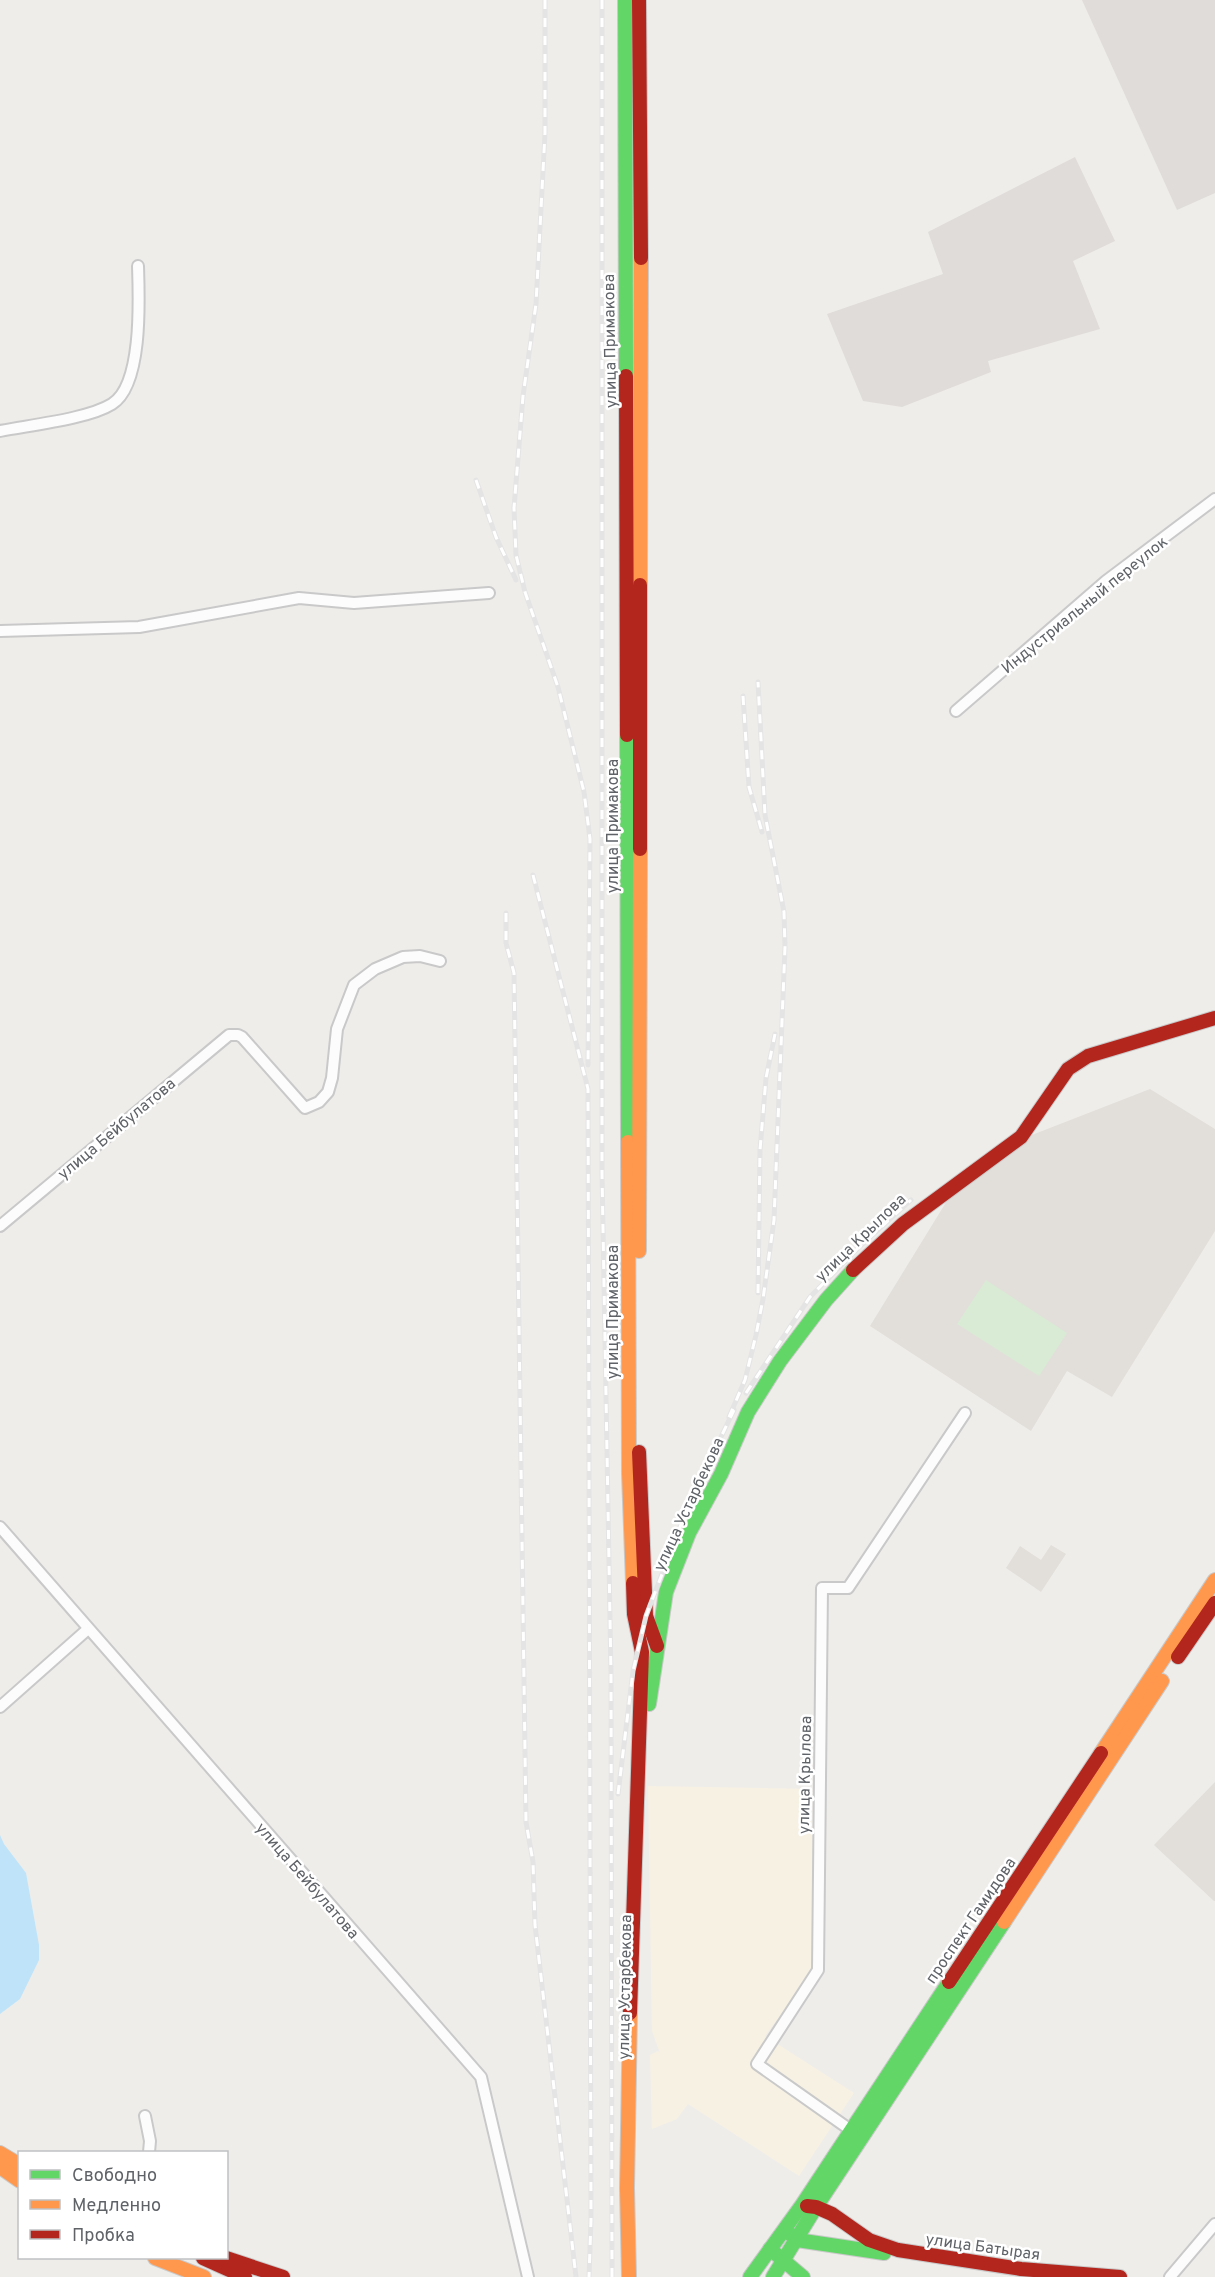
<svg xmlns="http://www.w3.org/2000/svg" width="1215" height="2277" viewBox="0 0 1215 2277" font-family="Overpass,sans-serif">
<rect width="100%" height="100%" fill="#efedea"/>
<path fill="#f7f1e4" d="M 648,1786 L 812,1789 L 813,1971 L 765,2036 L 854,2093 L 799,2176 L 688,2104 L 677,2119 L 652,2129 L 650,2055 L 658,2051 L 660,2053 L 652,2031 Z"/>
<g fill="#dfdcda">
<path d="M 1082,0 L 1215,0 L 1215,193 L 1177,210 Z"/>
<path d="M 1075,157 L 1115,241 L 1073,261 L 1100,329 L 988,361 L 991,372 L 902,407 L 863,401 L 827,314 L 943,274 L 928,232 Z"/>
</g>
<g fill="#e2dfda">
<path d="M 1150,1089 L 1215,1129 L 1215,1231 L 1112,1397 L 1067,1371 L 1031,1431 L 870,1326 L 953,1191 L 1019,1140 Z"/>
<path d="M 1051,1545 L 1066,1554 L 1041,1592 L 1006,1568 L 1020,1546 L 1041,1560 Z"/>
<path d="M 1215,1782 L 1215,1901 L 1214,1901 L 1154,1845 Z"/>
</g>
<path fill="#d9ead5" d="M 986,1280 L 1067,1333 L 1039,1376 L 957,1324 Z"/>
<path fill="#bfe4f9" d="M 0,1835 L 4,1844 L 26,1873 L 39,1945 L 39,1960 L 20,1999 L 0,2014 Z"/>
<g fill="none" stroke-linecap="round" stroke-linejoin="round">
<g stroke="#c9c9ca" stroke-width="14">
<g id="street">
<path d="M 0,431 C 30,425 88,419 112,404 C 143,385 139,298 138,266"/>
<path d="M 0,631 L 139,627 L 299,598 L 354,603 L 489,593"/>
<path d="M 956,711 L 1106,581 L 1215,499"/>
<path d="M 0,1226 L 229,1035 L 238,1035 L 242,1037 L 305,1108 L 319,1102 L 328,1092 L 332,1078 L 337,1029 L 354,985 L 375,969 L 403,957 L 420,956 L 440,961"/>
<path d="M 0,1527 L 481,2077 L 528,2277"/>
<path d="M 0,1707 L 88,1629"/>
<path d="M 145,2116 L 150,2141 L 149,2152"/>
<path d="M 852,2131 L 757,2064 L 818,1970 L 822,1588 L 848,1588 L 965,1413"/>
<path d="M 1170,2277 L 1215,2224"/>
</g>
</g>
<g stroke="#c9c9c9" stroke-width="16">
<g id="fast">
<path d="M 625,0 L 626,376"/>
<path d="M 627,735 L 628,1142"/>
<path d="M 649,1704 L 666,1592 L 689,1533 L 721,1474 L 748,1412 L 780,1361 L 826,1300 L 853,1270"/>
<path d="M 790,2234 L 797,2240 L 884,2253"/>
<path d="M 770,2249 L 803,2277"/>
<path d="M 750,2277 L 802,2205 L 949,1982"/>
<path d="M 773,2277 L 816,2207 L 1004,1922"/>
</g>
</g>
<g stroke="#c9c9c9" stroke-width="16">
<g id="slow">
<path d="M 640,585 L 641,258"/>
<path d="M 628,1142 L 629,1474 L 633,1583"/>
<path d="M 639,1251 L 640,849"/>
<path d="M 1101,1753 L 1215,1580"/>
<path d="M 1004,1922 L 1162,1681"/>
<path d="M 0,2153 L 20,2165"/>
<path d="M 0,2167 L 20,2181"/>
<path d="M 155,2258 L 204,2277"/>
<path d="M 629,2277 L 627,2188 L 630,2013"/>
</g>
</g>
<g stroke="#c9c9c9" stroke-width="16">
<g id="jam">
<path d="M 639,0 L 641,258"/>
<path d="M 626,376 L 627,735"/>
<path d="M 640,849 L 640,585"/>
<path d="M 853,1270 L 903,1224 L 1021,1137 L 1068,1069 L 1088,1056 L 1215,1018"/>
<path d="M 639,1452 L 646,1616 L 657,1646"/>
<path d="M 1178,1657 L 1215,1603"/>
<path d="M 949,1982 L 1101,1753"/>
<path d="M 630,2013 L 642,1652 L 634,1614 L 633,1583"/>
<path d="M 807,2206 L 816,2207 L 832,2214 L 869,2240 L 898,2250 L 1021,2269 L 1120,2277"/>
<path d="M 203,2258 L 245,2277"/>
<path d="M 226,2258 L 283,2277"/>
</g>
</g>
<use href="#street" stroke="#fdfcfc" stroke-width="10"/>
<use href="#fast" stroke="#63d668" stroke-width="14"/>
<use href="#slow" stroke="#ff974d" stroke-width="14"/>
<use href="#jam" stroke="#b3261e" stroke-width="14"/>
<g stroke="#e4e4e4" stroke-width="5">
<g id="rail">
<path d="M 545,0 L 545,133 L 536,304 L 523,396 L 514,508 L 516,555 L 525,592 L 558,687 L 584,792 L 590,839 L 588,1065"/>
<path d="M 602,0 L 602,1173 L 611,1674 L 612,2277"/>
<path d="M 476,480 L 496,537 L 516,580"/>
<path d="M 743,696 L 749,787 L 762,832"/>
<path d="M 533,875 L 588,1089 L 591,2220 L 589,2277"/>
<path d="M 506,913 L 506,943 L 514,973 L 526,1822 L 533,1862 L 535,1925 L 576,2277"/>
<path d="M 758,1293 L 760,1150 L 766,1078 L 775,1034"/>
<path d="M 746,1393 L 810,1297 L 857,1249 L 911,1200"/>
<path d="M 729,1417 L 745,1380 L 756,1335 L 763,1299 L 774,1220 L 785,947 L 784,912 L 765,815 L 758,682"/>
<path d="M 618,1794 L 633,1671 L 646,1616 L 690,1501 L 734,1410"/>
</g>
</g>
<use href="#rail" stroke="#fff" stroke-width="3" stroke-dasharray="9" stroke-linecap="butt"/>
</g>
<g text-anchor="middle" stroke-width="5" stroke-linejoin="round" paint-order="stroke">
<g font-size="16" fill="#5f6368" stroke="#fff">
<text transform="translate(609 341) rotate(-91)" y="6">улица Примакова</text>
<text transform="translate(1084 604) rotate(-39)" y="6">Индустриальный переулок</text>
<text transform="translate(612 826) rotate(-90)" y="6">улица Примакова</text>
<text transform="translate(116 1128) rotate(-40)" y="6">улица Бейбулатова</text>
<text transform="translate(860 1237) rotate(-44)" y="6">улица Крылова</text>
<text transform="translate(612 1312) rotate(-90)" y="6">улица Примакова</text>
<text transform="translate(688 1504) rotate(-65)" y="6">улица Устарбекова</text>
<text transform="translate(804 1775) rotate(-89)" y="6">улица Крылова</text>
<text transform="translate(308 1880) rotate(49)" y="6">улица Бейбулатова</text>
<text transform="translate(970 1920) rotate(-56)" y="6">проспект Гамидова</text>
<text transform="translate(624 1987) rotate(-89)" y="6">улица Устарбекова</text>
<text transform="translate(983 2246) rotate(8)" y="6">улица Батырая</text>
</g>
</g>
<rect x="18" y="2151" width="210" height="108" fill="#ffffff" stroke="#bfc1c3" stroke-width="1.5"/>
<rect x="30" y="2170" width="30" height="9" fill="#63d668" stroke="#bfc1c3" stroke-width="1.5"/>
<text x="72" y="2181" font-size="18" fill="#5f6368">Свободно</text>
<rect x="30" y="2200" width="30" height="9" fill="#ff974d" stroke="#bfc1c3" stroke-width="1.5"/>
<text x="72" y="2211" font-size="18" fill="#5f6368">Медленно</text>
<rect x="30" y="2230" width="30" height="9" fill="#b3261e" stroke="#bfc1c3" stroke-width="1.5"/>
<text x="72" y="2241" font-size="18" fill="#5f6368">Пробка</text>
</svg>
